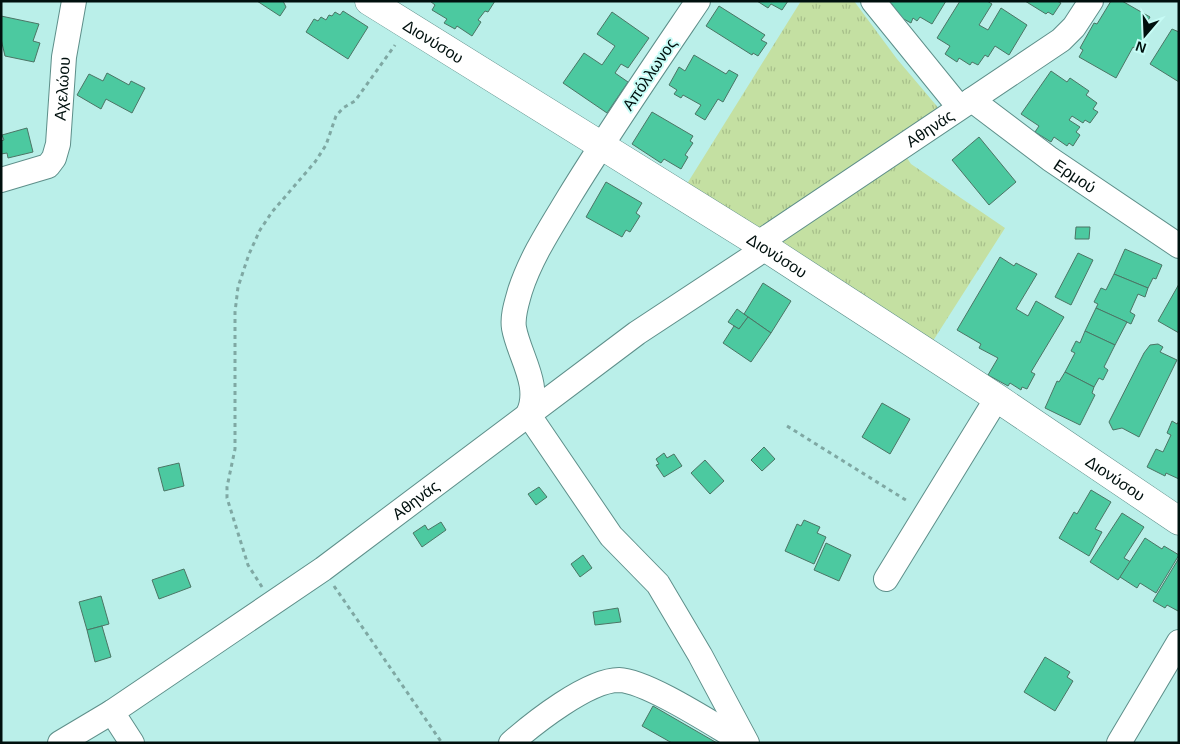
<svg xmlns="http://www.w3.org/2000/svg" width="1180" height="744" viewBox="0 0 1180 744" font-family="Arial,sans-serif">
<defs>
<pattern id="grass-tufts" width="24" height="20" patternUnits="userSpaceOnUse" patternTransform="scale(1.25)"><rect width="24" height="20" fill="#c4e0a2"/><path d="M3 7l-1-3M5 7V3M7 7l1-3M15 17l-1-3M17 17v-4M19 17l1-3" fill="none" stroke="#a7bf8a"/></pattern>
</defs>
<rect width="100%" height="100%" fill="#baefe9"/>
<path fill="url(#grass-tufts)" d="M 801,1 L 854,1 L 897,59 L 941,111 L 897,143 L 911,164 L 1005,228 L 931,344 L 685,187 Z"/>
<g fill="#4cc9a0" stroke="#4b7565">
<path d="M 257,1 L 283,1 L 286,7 L 280,16 Z"/>
<path d="M 430,1 L 495,1 L 488,12 L 485,11 L 478,20 L 481,22 L 472,36 L 457,26 L 455,29 L 444,23 L 447,19 L 432,10 L 435,5 Z"/>
<path d="M 757,1 L 788,1 L 782,10 L 771,4 L 768,8 Z"/>
<path d="M 891,1 L 946,1 L 932,24 L 920,17 L 917,21 L 913,18 L 911,23 L 889,11 L 893,5 L 890,3 Z"/>
<path d="M 960,1 L 987,1 L 992,4 L 979,25 L 988,30 L 1001,8 L 1027,25 L 1009,55 L 995,46 L 988,57 L 985,55 L 978,65 L 972,62 L 970,65 L 959,58 L 957,62 L 945,54 L 950,46 L 937,38 Z"/>
<path d="M 1025,1 L 1057,1 L 1061,3 L 1053,15 L 1048,12 L 1046,14 Z"/>
<path d="M 1111,1 L 1122,1 L 1150,17 L 1143,29 L 1148,32 L 1138,50 L 1133,47 L 1116,78 L 1079,57 L 1083,50 L 1080,48 L 1094,23 L 1097,24 Z"/>
<path d="M 719,6 L 765,35 L 761,40 L 767,43 L 758,56 L 753,53 L 752,55 L 706,26 Z"/>
<path d="M 343,11 L 368,27 L 348,59 L 306,32 L 314,19 L 318,21 L 321,17 L 326,20 L 329,15 L 332,16 L 335,12 L 340,15 Z"/>
<path d="M 612,12 L 649,38 L 628,68 L 621,64 L 615,73 L 628,82 L 607,113 L 563,83 L 584,53 L 602,65 L 615,46 L 597,34 Z"/>
<path d="M 1,16 L 39,24 L 33,41 L 40,43 L 34,62 L 5,56 L 1,39 Z"/>
<path d="M 1172,29 L 1179,32 L 1179,82 L 1150,64 Z"/>
<path d="M 694,55 L 726,74 L 729,70 L 738,75 L 723,102 L 718,99 L 705,120 L 695,114 L 701,105 L 683,95 L 681,98 L 674,94 L 677,90 L 669,85 L 679,67 L 685,71 Z"/>
<path d="M 1051,71 L 1067,82 L 1070,78 L 1089,91 L 1086,95 L 1097,103 L 1093,109 L 1098,112 L 1090,123 L 1085,120 L 1083,123 L 1072,116 L 1069,120 L 1080,127 L 1076,132 L 1080,135 L 1073,146 L 1069,143 L 1067,146 L 1054,137 L 1051,142 L 1035,132 L 1039,126 L 1021,114 Z"/>
<path d="M 107,73 L 129,85 L 131,81 L 145,88 L 132,113 L 106,99 L 101,109 L 77,95 L 89,74 L 103,81 Z"/>
<path d="M 652,112 L 693,136 L 690,141 L 693,143 L 685,155 L 688,157 L 681,169 L 664,159 L 661,163 L 632,144 Z"/>
<path d="M 27,128 L 33,152 L 8,158 L 7,153 L 1,154 L 1,141 L 4,140 L 2,135 Z"/>
<path d="M 979,137 L 1016,182 L 989,205 L 952,160 Z"/>
<path d="M 606,182 L 642,203 L 636,213 L 640,216 L 630,232 L 626,230 L 622,237 L 586,217 Z"/>
<path d="M 1076,227 L 1090,227 L 1089,239 L 1075,239 Z"/>
<path d="M 1125,249 L 1162,265 L 1156,279 L 1153,278 L 1148,288 L 1114,274 Z"/>
<path d="M 1078,253 L 1093,260 L 1071,305 L 1055,297 Z"/>
<path d="M 1000,257 L 1014,266 L 1016,263 L 1037,274 L 1016,309 L 1028,316 L 1036,301 L 1064,317 L 1031,372 L 1035,374 L 1027,389 L 1022,387 L 1021,390 L 1010,383 L 1008,386 L 988,375 L 998,358 L 979,348 L 981,344 L 957,330 Z"/>
<path d="M 1114,274 L 1148,288 L 1145,297 L 1138,294 L 1130,312 L 1135,315 L 1131,324 L 1096,308 L 1098,304 L 1094,302 L 1101,288 L 1106,290 Z"/>
<path d="M 763,283 L 791,301 L 771,333 L 744,314 Z"/>
<path d="M 1179,284 L 1179,333 L 1158,321 Z"/>
<path d="M 1096,308 L 1127,322 L 1115,345 L 1085,331 Z"/>
<path d="M 737,309 L 748,317 L 739,329 L 728,322 Z"/>
<path d="M 748,317 L 771,333 L 751,362 L 723,343 L 734,326 L 739,329 Z"/>
<path d="M 1085,331 L 1115,345 L 1104,367 L 1108,370 L 1103,380 L 1099,378 L 1094,387 L 1065,372 L 1075,353 L 1071,351 L 1076,341 L 1080,343 Z"/>
<path d="M 1158,344 L 1163,347 L 1160,352 L 1177,360 L 1139,437 L 1122,428 L 1113,430 L 1109,422 L 1144,353 L 1150,345 Z"/>
<path d="M 1065,372 L 1094,387 L 1092,393 L 1095,395 L 1080,425 L 1045,408 L 1057,381 L 1059,382 Z"/>
<path d="M 882,403 L 910,419 L 890,454 L 862,437 Z"/>
<path d="M 1172,421 L 1177,424 L 1179,421 L 1179,479 L 1166,473 L 1165,476 L 1147,467 L 1156,449 L 1163,452 L 1171,435 L 1167,433 Z"/>
<path d="M 764,447 L 775,459 L 762,471 L 751,460 Z"/>
<path d="M 664,453 L 667,458 L 674,454 L 682,466 L 664,477 L 656,465 L 659,464 L 656,459 Z"/>
<path d="M 705,460 L 724,481 L 710,494 L 691,473 Z"/>
<path d="M 179,463 L 184,486 L 164,491 L 158,468 Z"/>
<path d="M 539,487 L 547,497 L 536,505 L 528,494 Z"/>
<path d="M 1091,490 L 1111,502 L 1095,529 L 1102,532 L 1089,556 L 1059,538 L 1074,512 L 1077,514 Z"/>
<path d="M 1122,513 L 1144,527 L 1124,558 L 1131,562 L 1118,580 L 1090,562 Z"/>
<path d="M 804,520 L 820,527 L 817,533 L 826,537 L 814,564 L 785,551 L 797,524 L 801,526 Z"/>
<path d="M 441,522 L 446,530 L 422,547 L 413,533 L 425,525 L 428,530 Z"/>
<path d="M 1145,538 L 1162,549 L 1164,546 L 1179,555 L 1156,593 L 1140,583 L 1137,588 L 1120,577 Z"/>
<path d="M 826,543 L 851,555 L 839,581 L 814,570 Z"/>
<path d="M 583,555 L 592,568 L 580,577 L 571,564 Z"/>
<path d="M 1179,558 L 1179,609 L 1178,611 L 1167,605 L 1165,608 L 1153,601 Z"/>
<path d="M 184,569 L 191,587 L 159,599 L 152,580 Z"/>
<path d="M 101,596 L 109,624 L 87,630 L 79,602 Z"/>
<path d="M 618,608 L 621,622 L 595,625 L 593,612 Z"/>
<path d="M 102,626 L 111,657 L 95,662 L 87,630 Z"/>
<path d="M 1045,657 L 1070,672 L 1067,677 L 1073,681 L 1055,711 L 1024,692 Z"/>
<path d="M 653,706 L 717,743 L 672,743 L 642,726 Z"/>
</g>
<g fill="none" stroke-linecap="round" stroke-linejoin="round">
<g stroke="#5e8f8a" stroke-width="26">
<g id="minor">
<path d="M 698,1 C 654,66 610,130 569,197 C 551,227 531,257 520,291 C 517,302 512,316 514,328 C 519,356 542,386 528,414 L 611,536 L 658,584 L 700,655 L 747,743"/>
<path d="M 873,1 L 959,107"/>
<path id="s1" d="M 972,100 L 1050,159 L 1179,246"/>
<path id="s2" d="M 1,180 L 48,166 L 54,158 L 58,144 L 64,57 L 74,1"/>
<path id="s3" d="M 757,244 L 1061,40 L 1074,27 L 1091,1"/>
<path d="M 886,579 L 997,398"/>
<path d="M 112,712 L 132,743"/>
<path id="s4" d="M 60,743 L 112,712 L 323,569 L 637,333 L 766,248"/>
<path d="M 511,743 C 534,723 588,680 619,680 C 648,681 717,727 745,743"/>
<path d="M 1119,743 L 1179,642"/>
</g>
</g>
<g stroke="#5e8f8a" stroke-width="29">
<g id="tertiary">
<path id="s5" d="M 369,1 L 766,248 L 997,398 L 1179,521"/>
</g>
</g>
<g stroke="#7fa8a3" stroke-width="3" stroke-dasharray="4 4" stroke-linecap="butt">
<path d="M 787,426 L 909,502"/>
<path d="M 334,586 L 442,743"/>
<path d="M 262,587 L 248,565 L 227,498 L 227,487 L 235,449 L 235,312 L 238,287 L 249,254 L 260,230 L 272,212 L 315,162 L 326,145 L 336,116 L 343,108 L 355,101 L 395,45"/>
</g>
<use href="#minor" stroke="#fff" stroke-width="24"/>
<use href="#tertiary" stroke="#fff" stroke-width="28"/>
</g>
<g text-anchor="middle" stroke-width="4" stroke-linejoin="round" paint-order="stroke">
<g font-size="16" fill="#00100e" stroke="#c7fcf6">
<text dy="6" stroke="none"><textPath href="#s5" startOffset="76">Διονύσου</textPath></text>
<text transform="translate(649 74) rotate(-56)" y="6">Απόλλωνος</text>
<text dy="6" stroke="none"><textPath href="#s2" startOffset="129">Αχελώου</textPath></text>
<text dy="6" stroke="none"><textPath href="#s3" startOffset="208">Αθηνάς</textPath></text>
<text dy="6" stroke="none"><textPath href="#s1" startOffset="128">Ερμού</textPath></text>
<text dy="6" stroke="none"><textPath href="#s5" startOffset="481">Διονύσου</textPath></text>
<text dy="6" stroke="none"><textPath href="#s5" startOffset="886">Διονύσου</textPath></text>
<text dy="6" stroke="none"><textPath href="#s4" startOffset="431">Αθηνάς</textPath></text>
</g>
</g>
<rect width="1180" height="744" fill="none" stroke="#00100e" stroke-width="5"/>
<g transform="translate(1145 35) rotate(199)" stroke="#c7fcf6" stroke-width="4" paint-order="stroke">
<path d="M0-4L9 19L0 12L-9 19Z" fill="#00100e"/>
<text y="-8" font-size="14" font-weight="bold" text-anchor="middle" fill="#00100e">N</text>
</g>
</svg>
